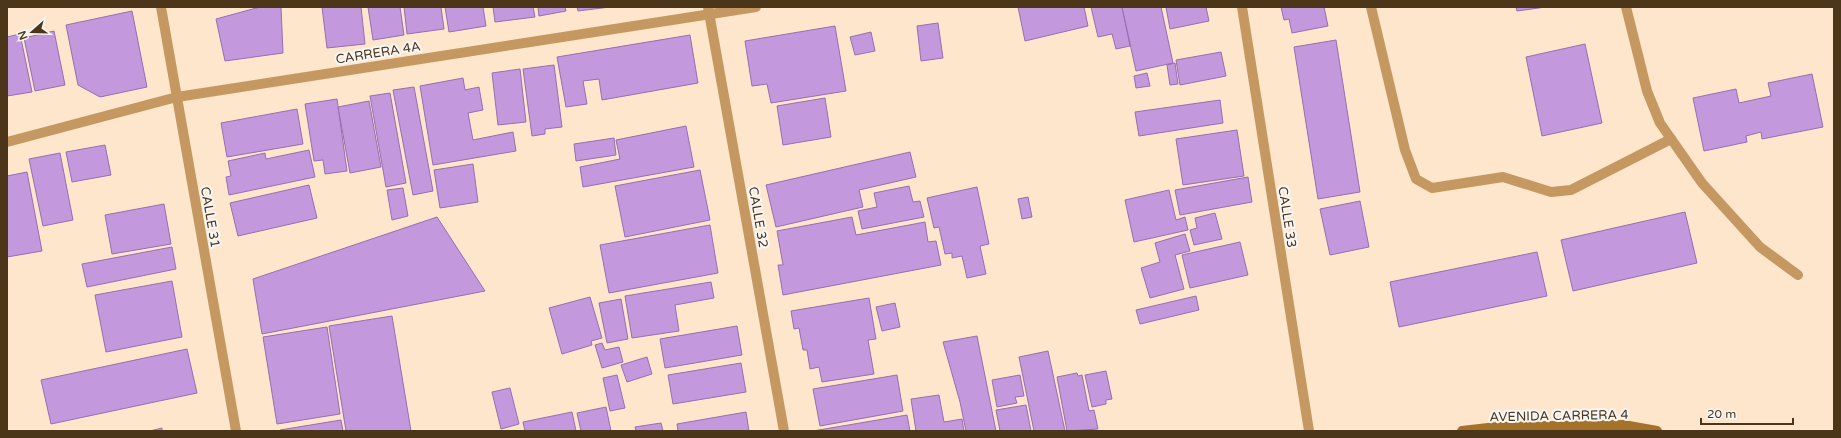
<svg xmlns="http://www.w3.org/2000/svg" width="1841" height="438" viewBox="0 0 1841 438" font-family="'Varela Round',sans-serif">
<rect width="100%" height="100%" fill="#fde6cc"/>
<g fill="#c398dd" stroke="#976eb0">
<path d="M 260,7 L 281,7 L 283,53 L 225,61 L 216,19 Z"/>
<path d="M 322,7 L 361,7 L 365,44 L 327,48 Z"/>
<path d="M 368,7 L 400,7 L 404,35 L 373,40 Z"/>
<path d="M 404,7 L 441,7 L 444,29 L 407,34 Z"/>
<path d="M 445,7 L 483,7 L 486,26 L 449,32 Z"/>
<path d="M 493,7 L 533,7 L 535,17 L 495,22 Z"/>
<path d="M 538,7 L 565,7 L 566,11 L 539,16 Z"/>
<path d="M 577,7 L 610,7 L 578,11 Z"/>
<path d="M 1018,7 L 1084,7 L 1088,26 L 1025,41 Z"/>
<path d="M 1091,7 L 1122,7 L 1130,46 L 1116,49 L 1112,34 L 1098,37 Z"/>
<path d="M 1122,7 L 1161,7 L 1173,63 L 1136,71 Z"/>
<path d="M 1166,7 L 1206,7 L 1209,21 L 1170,29 Z"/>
<path d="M 1281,7 L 1324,7 L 1328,26 L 1292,33 L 1289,19 L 1284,20 Z"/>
<path d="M 1516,7 L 1546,7 L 1517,11 Z"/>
<path d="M 132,11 L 147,87 L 100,97 L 78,85 L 66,25 Z"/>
<path d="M 938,23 L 943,58 L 921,61 L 917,26 Z"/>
<path d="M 835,26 L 846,91 L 771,103 L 767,84 L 752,86 L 745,41 Z"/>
<path d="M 54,31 L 65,85 L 35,91 L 24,38 Z"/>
<path d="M 871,32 L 875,51 L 855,55 L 850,37 Z"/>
<path d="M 20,34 L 32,92 L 7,96 L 7,37 Z"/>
<path d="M 690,35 L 698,83 L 602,100 L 599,79 L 583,81 L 587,104 L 566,107 L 557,57 Z"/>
<path d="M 1336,40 L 1360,192 L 1318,199 L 1294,47 Z"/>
<path d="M 1585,44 L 1602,123 L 1542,136 L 1526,57 Z"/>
<path d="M 1221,52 L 1226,76 L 1180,85 L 1176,60 Z"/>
<path d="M 1175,63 L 1178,84 L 1170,85 L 1167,65 Z"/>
<path d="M 554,65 L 562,127 L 545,129 L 545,134 L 532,136 L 523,69 Z"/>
<path d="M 520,69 L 526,122 L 498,125 L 492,73 Z"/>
<path d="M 1147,73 L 1150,86 L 1136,88 L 1134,76 Z"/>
<path d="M 1812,74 L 1823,127 L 1762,139 L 1761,132 L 1746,136 L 1747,142 L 1704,151 L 1693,98 L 1736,89 L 1739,103 L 1771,96 L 1768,83 Z"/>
<path d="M 463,78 L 465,90 L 479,87 L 483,110 L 468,113 L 473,140 L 513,132 L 516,151 L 433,165 L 420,86 Z"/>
<path d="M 414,87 L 433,191 L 413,195 L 393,90 Z"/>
<path d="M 390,93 L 406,183 L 386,187 L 370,96 Z"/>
<path d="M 825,98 L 831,137 L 783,145 L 777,106 Z"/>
<path d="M 337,99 L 347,171 L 325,174 L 323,160 L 314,161 L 305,104 Z"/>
<path d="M 1220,100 L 1223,123 L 1139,136 L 1135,112 Z"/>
<path d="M 369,101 L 381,167 L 350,173 L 338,107 Z"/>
<path d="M 297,109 L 303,144 L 227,157 L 221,123 Z"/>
<path d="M 686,126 L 694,167 L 583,187 L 580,167 L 620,159 L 616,140 Z"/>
<path d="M 1237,130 L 1244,176 L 1183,185 L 1176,139 Z"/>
<path d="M 614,138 L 616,155 L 576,161 L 574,144 Z"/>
<path d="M 105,145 L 111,175 L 72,182 L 66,152 Z"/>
<path d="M 309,150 L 315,177 L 229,195 L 226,177 L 231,176 L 228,161 L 265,153 L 266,159 Z"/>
<path d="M 910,152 L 916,177 L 859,190 L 863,207 L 776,227 L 766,185 Z"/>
<path d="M 60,153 L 73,220 L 43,226 L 29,159 Z"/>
<path d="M 473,164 L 478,202 L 440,208 L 434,170 Z"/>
<path d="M 700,170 L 710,220 L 625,237 L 615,186 Z"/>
<path d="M 27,172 L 42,251 L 7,257 L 7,176 Z"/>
<path d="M 1248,177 L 1252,202 L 1180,215 L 1175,190 Z"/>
<path d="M 309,185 L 317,218 L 238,236 L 230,203 Z"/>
<path d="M 909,186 L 913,202 L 920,201 L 924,217 L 862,229 L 858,211 L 877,207 L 874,193 Z"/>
<path d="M 977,187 L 989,244 L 980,246 L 986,274 L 967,278 L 962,256 L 952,258 L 952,253 L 945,254 L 939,227 L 934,228 L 927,198 Z"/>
<path d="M 403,188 L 408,216 L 392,220 L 387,190 Z"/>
<path d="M 1169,190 L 1176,220 L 1185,217 L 1188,230 L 1134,242 L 1125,200 Z"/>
<path d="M 1028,197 L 1032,217 L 1022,219 L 1018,199 Z"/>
<path d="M 1360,201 L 1369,247 L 1330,255 L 1320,209 Z"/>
<path d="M 164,204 L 171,244 L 112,254 L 105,215 Z"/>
<path d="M 1685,212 L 1697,263 L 1573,291 L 1561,240 Z"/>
<path d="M 1215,213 L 1222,239 L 1194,245 L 1190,230 L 1197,228 L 1195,218 Z"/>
<path d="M 437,217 L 485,291 L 262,334 L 253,279 Z"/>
<path d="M 852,217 L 856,235 L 925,222 L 928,242 L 936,241 L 941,265 L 783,295 L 778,265 L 783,265 L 777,231 Z"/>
<path d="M 710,225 L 718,273 L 609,293 L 600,245 Z"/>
<path d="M 1185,234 L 1190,251 L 1175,255 L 1184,289 L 1150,298 L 1141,268 L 1160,262 L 1155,243 Z"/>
<path d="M 1240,242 L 1248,275 L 1190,288 L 1182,255 Z"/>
<path d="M 172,247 L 176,269 L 87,287 L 82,264 Z"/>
<path d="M 1537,252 L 1547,296 L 1399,327 L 1390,282 Z"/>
<path d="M 172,281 L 182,337 L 106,352 L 95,295 Z"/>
<path d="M 711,282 L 714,298 L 675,305 L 679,331 L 632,338 L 625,296 Z"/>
<path d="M 1196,296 L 1199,310 L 1140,324 L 1136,310 Z"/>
<path d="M 590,297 L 602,338 L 591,341 L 592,345 L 562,354 L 549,308 Z"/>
<path d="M 869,298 L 876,339 L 868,340 L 874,374 L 822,382 L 819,367 L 810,369 L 807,350 L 803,350 L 799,328 L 794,329 L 791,311 Z"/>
<path d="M 621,299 L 628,339 L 607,343 L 599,303 Z"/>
<path d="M 895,303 L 900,327 L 882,331 L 876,307 Z"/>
<path d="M 392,316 L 411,431 L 346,431 L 329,326 Z"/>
<path d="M 737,326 L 742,355 L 665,368 L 660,339 Z"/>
<path d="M 327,327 L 340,414 L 277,424 L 263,337 Z"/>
<path d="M 977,336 L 996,431 L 966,431 L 960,402 L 943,342 Z"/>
<path d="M 602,343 L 605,350 L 619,347 L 623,362 L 602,368 L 595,345 Z"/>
<path d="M 187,349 L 197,393 L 51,424 L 41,380 Z"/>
<path d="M 1048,351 L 1065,431 L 1034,431 L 1019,357 Z"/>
<path d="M 647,357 L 652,374 L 627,382 L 621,365 Z"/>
<path d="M 741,363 L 746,392 L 673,404 L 668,375 Z"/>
<path d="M 1106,371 L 1112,399 L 1106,400 L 1106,404 L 1092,407 L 1085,375 Z"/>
<path d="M 1077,373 L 1078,376 L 1082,375 L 1089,411 L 1094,410 L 1098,429 L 1067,431 L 1057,377 Z"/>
<path d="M 617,375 L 625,408 L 610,411 L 603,378 Z"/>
<path d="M 897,375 L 903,411 L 820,426 L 813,389 Z"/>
<path d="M 1020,375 L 1024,396 L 1015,397 L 1017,403 L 997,407 L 992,380 Z"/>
<path d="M 510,388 L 519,424 L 501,429 L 492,392 Z"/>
<path d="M 939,395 L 944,422 L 962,419 L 964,431 L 916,431 L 911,399 Z"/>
<path d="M 1026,405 L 1031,431 L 1000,431 L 996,410 Z"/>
<path d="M 606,407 L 611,431 L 581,431 L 577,413 Z"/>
<path d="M 572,412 L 576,431 L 525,431 L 523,422 Z"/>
<path d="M 746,412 L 749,431 L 678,431 L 677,424 Z"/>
<path d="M 907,415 L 910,431 L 813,431 Z"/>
<path d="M 341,420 L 343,431 L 280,431 L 280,430 Z"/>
<path d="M 661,423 L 663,431 L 636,431 L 635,427 Z"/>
<path d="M 162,428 L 162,431 L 150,431 Z"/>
</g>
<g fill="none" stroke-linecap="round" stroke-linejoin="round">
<g stroke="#c49860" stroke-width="10">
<path d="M 161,7 L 236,431"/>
<path d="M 708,7 L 784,431"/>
<path d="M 1242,7 L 1309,431"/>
<path d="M 1371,7 L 1405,150 L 1416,179 L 1432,188 L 1503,177 L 1551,192 L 1571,190 L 1671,139"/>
<path d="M 1626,7 L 1647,91 L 1660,123 L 1702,183 L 1760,247 L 1798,275"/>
<path d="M 7,142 L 177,97 L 756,7"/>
</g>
<path stroke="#a57229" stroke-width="10" d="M 1462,431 L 1497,427 L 1623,425 L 1657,431"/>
</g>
<g text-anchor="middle" stroke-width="4" stroke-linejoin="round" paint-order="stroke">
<g font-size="13" fill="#4c3619" stroke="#f7f7f7">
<text transform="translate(378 52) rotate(-9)" y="5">CARRERA 4A</text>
<text transform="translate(211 217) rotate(80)" y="5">CALLE 31</text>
<text transform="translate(759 217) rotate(80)" y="5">CALLE 32</text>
<text transform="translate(1288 217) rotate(81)" y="5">CALLE 33</text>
<text transform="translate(1559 415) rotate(-1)" y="5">AVENIDA CARRERA 4</text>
</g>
</g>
<rect width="1841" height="438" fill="none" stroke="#4c3619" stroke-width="16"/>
<g transform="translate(32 32) rotate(250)" stroke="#f7f7f7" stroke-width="3" paint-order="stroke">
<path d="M0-3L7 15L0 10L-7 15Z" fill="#4c3619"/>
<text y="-6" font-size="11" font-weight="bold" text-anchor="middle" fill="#4c3619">N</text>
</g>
<path d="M1701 418v6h92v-6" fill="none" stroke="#4c3619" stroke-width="2"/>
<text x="1707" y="418" font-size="12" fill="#4c3619" stroke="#f7f7f7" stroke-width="3" paint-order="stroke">20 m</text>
</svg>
